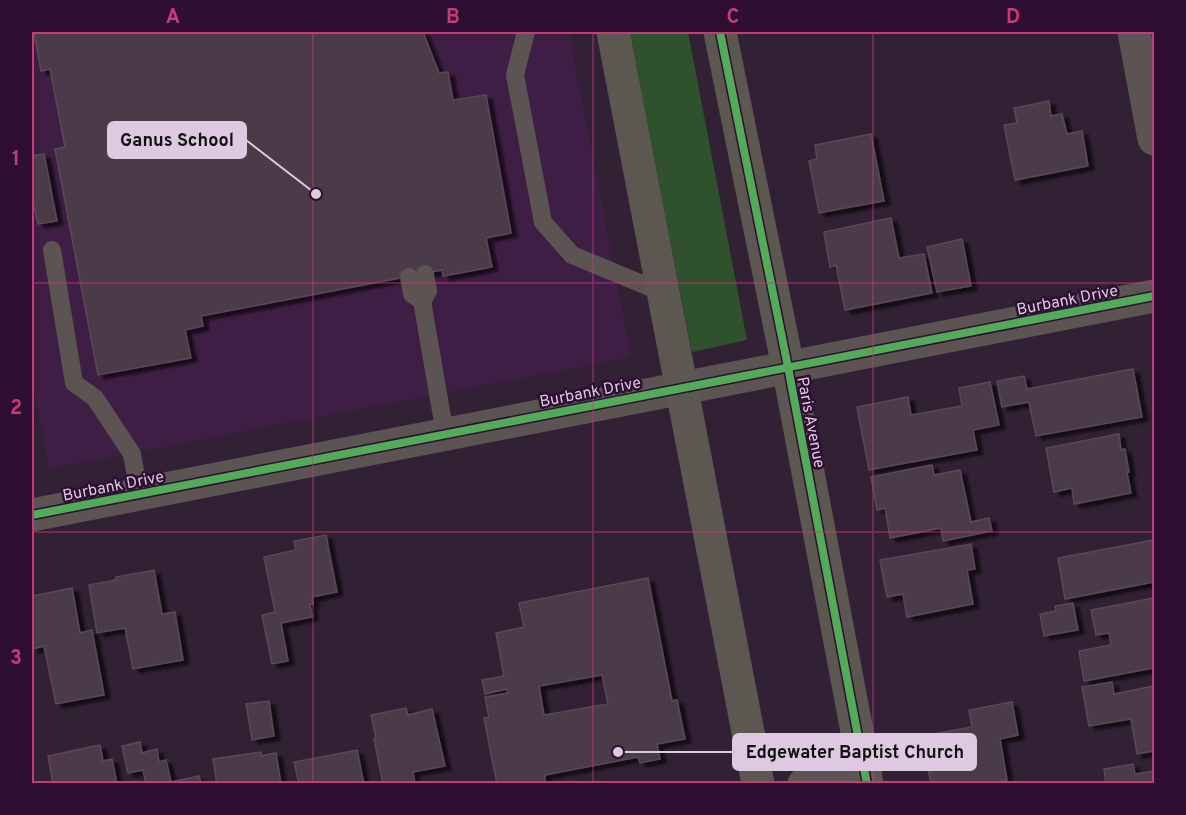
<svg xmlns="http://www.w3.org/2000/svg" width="1186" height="815" viewBox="0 0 1186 815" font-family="Overpass,sans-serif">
<defs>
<filter id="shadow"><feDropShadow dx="6" dy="4" stdDeviation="1.5" flood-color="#0009"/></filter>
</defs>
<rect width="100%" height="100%" fill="#322135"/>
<path fill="#3f1e45" d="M 32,32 L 569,32 L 631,357 L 49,469 L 32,381 Z"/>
<path fill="#2f512b" d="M 629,32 L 688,32 L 747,340 L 692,352 Z"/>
<g fill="#4c3b4a" stroke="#594857" stroke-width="1.5" fill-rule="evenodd" filter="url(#shadow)">
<path d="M 34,32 L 423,32 L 439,73 L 448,72 L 453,100 L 486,95 L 511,233 L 486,238 L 492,267 L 443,276 L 442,270 L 201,316 L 203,326 L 185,330 L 191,358 L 98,375 L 55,149 L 65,147 L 50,69 L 41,71 Z"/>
<path d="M 1049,101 L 1051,116 L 1062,114 L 1067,134 L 1082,131 L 1088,166 L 1015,180 L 1004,125 L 1017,123 L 1014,108 Z"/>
<path d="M 871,134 L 884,201 L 819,213 L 809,161 L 817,159 L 815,145 Z"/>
<path d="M 44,154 L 57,221 L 38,224 L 32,198 L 32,156 Z"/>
<path d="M 891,218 L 899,258 L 924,254 L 932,293 L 845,310 L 836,265 L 830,267 L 824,232 Z"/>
<path d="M 962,239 L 971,286 L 937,292 L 927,247 Z"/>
<path d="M 1133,369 L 1142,417 L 1036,436 L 1029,402 L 1002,407 L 997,381 L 1024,376 L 1027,389 Z"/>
<path d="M 990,382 L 999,425 L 973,430 L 977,450 L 869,470 L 857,407 L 908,397 L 911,415 L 962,406 L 959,388 Z"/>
<path d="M 1119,434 L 1121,450 L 1125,449 L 1129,472 L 1127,473 L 1131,493 L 1074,504 L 1072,488 L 1054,492 L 1046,448 Z"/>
<path d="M 932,465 L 934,475 L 960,470 L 971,522 L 989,518 L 992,531 L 943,541 L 941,528 L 890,538 L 885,508 L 877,510 L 871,477 Z"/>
<path d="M 326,535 L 337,592 L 312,597 L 313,604 L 310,604 L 312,617 L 281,623 L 288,661 L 272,664 L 262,615 L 275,612 L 264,557 L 296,550 L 294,541 Z"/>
<path d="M 1154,540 L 1154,582 L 1065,599 L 1058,558 Z"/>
<path d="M 971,544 L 975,569 L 967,570 L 973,604 L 907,617 L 903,594 L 887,597 L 880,560 Z"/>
<path d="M 154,570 L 162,614 L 175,612 L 183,660 L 133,669 L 125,628 L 97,633 L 89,585 L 116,580 L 116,577 Z"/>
<path d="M 648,578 L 672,701 L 677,700 L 685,739 L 657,744 L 660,759 L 640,763 L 638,757 L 545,775 L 545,781 L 535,784 L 497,784 L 484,718 L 489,717 L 485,697 L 508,693 L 507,689 L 485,694 L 482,680 L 504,676 L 496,633 L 524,627 L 519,603 ZM 602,675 L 608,704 L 544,715 L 539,686 Z"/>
<path d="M 72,588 L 80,633 L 92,630 L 104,695 L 56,704 L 44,646 L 32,649 L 32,596 Z"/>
<path d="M 1154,598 L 1154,668 L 1084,681 L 1079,651 L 1111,645 L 1109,633 L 1096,635 L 1091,610 Z"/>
<path d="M 1073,603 L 1078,630 L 1044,636 L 1040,614 L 1056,611 L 1055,606 Z"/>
<path d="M 1112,682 L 1114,694 L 1154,686 L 1154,751 L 1137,754 L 1131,719 L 1089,726 L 1082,687 Z"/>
<path d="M 269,701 L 274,736 L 252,740 L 246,704 Z"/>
<path d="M 1012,702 L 1018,735 L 1000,739 L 1007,780 L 986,784 L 931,784 L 922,736 L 972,727 L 969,710 Z"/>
<path d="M 406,708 L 408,715 L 432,709 L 445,766 L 413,772 L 415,784 L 383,784 L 374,739 L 376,738 L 371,715 Z"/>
<path d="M 140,742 L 142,753 L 157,749 L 159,762 L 166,760 L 171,782 L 199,776 L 201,784 L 146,784 L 143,770 L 128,773 L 122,746 Z"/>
<path d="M 100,745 L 103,761 L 112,759 L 117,784 L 53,784 L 48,756 Z"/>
<path d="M 357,750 L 364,784 L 299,784 L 294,762 Z"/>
<path d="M 261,752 L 261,756 L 276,753 L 281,784 L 217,784 L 213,759 Z"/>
<path d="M 1133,764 L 1135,774 L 1154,771 L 1154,784 L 1106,784 L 1104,769 Z"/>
</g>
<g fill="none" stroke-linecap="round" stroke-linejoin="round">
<g stroke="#5b5452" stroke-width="18">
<path d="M 526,32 L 515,75 L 543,222 L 572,255 L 664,293"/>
<path d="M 52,250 L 74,383 L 95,398 L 132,454 L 139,494"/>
<path d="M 409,277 L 412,294 L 422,301 L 445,434"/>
<path d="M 422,301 L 428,291 L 425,274"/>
</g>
<g stroke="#5b5452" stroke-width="33">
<path d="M 1134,32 L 1154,139"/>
<path d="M 32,515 L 1154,296"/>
<path d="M 804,784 L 865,772"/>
</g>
<g stroke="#5d5751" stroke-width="33">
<path d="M 613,32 L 758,784"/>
<path d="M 720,32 L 788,367 L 867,784"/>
</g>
<g stroke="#2e0f33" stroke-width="11">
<g id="cycleway">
<path d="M 720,32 L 788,367 L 867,784"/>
<path d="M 32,515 L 1154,296"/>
</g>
</g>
<use href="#cycleway" stroke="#51ab58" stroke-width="8"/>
</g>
<path fill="none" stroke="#c73c76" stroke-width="1.5" stroke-opacity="0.55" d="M 313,32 L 313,784M 593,32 L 593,784M 873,32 L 873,784M 32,283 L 1154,283M 32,532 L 1154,532"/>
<g text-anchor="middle" stroke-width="5" stroke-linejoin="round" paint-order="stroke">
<g font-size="16" fill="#ddcae0" stroke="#2e0f33">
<text transform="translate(1067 299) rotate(-11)" y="6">Burbank Drive</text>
<text transform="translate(590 391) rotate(-11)" y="6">Burbank Drive</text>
<text transform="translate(812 422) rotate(79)" y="6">Paris Avenue</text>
<text transform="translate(113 485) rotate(-11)" y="6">Burbank Drive</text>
</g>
</g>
<path fill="none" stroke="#ddcae0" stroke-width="2" d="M316 194L246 140M618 752L733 752"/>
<g fill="#ddcae0" stroke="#2e0f33" stroke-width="2">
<circle cx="316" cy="194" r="6"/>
<circle cx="618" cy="752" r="6"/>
</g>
<g fill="#ddcae0" stroke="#ddcae0" stroke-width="2">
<rect x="108" y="122" width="138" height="36" rx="6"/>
<rect x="733" y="734" width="243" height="36" rx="6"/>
</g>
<g font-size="18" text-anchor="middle" font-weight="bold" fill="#111">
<text x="177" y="146">Ganus School</text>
<text x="855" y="758">Edgewater Baptist Church</text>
</g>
<rect width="1186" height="815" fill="none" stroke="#2e0f33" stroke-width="66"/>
<rect x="33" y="33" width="1120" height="749" fill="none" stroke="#c73c76" stroke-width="2"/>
<g font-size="20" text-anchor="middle" font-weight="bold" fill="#c73c76">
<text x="173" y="23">A</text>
<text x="453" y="23">B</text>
<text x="733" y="23">C</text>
<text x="1013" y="23">D</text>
<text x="16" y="165">1</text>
<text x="16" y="414">2</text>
<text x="16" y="664">3</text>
</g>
</svg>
